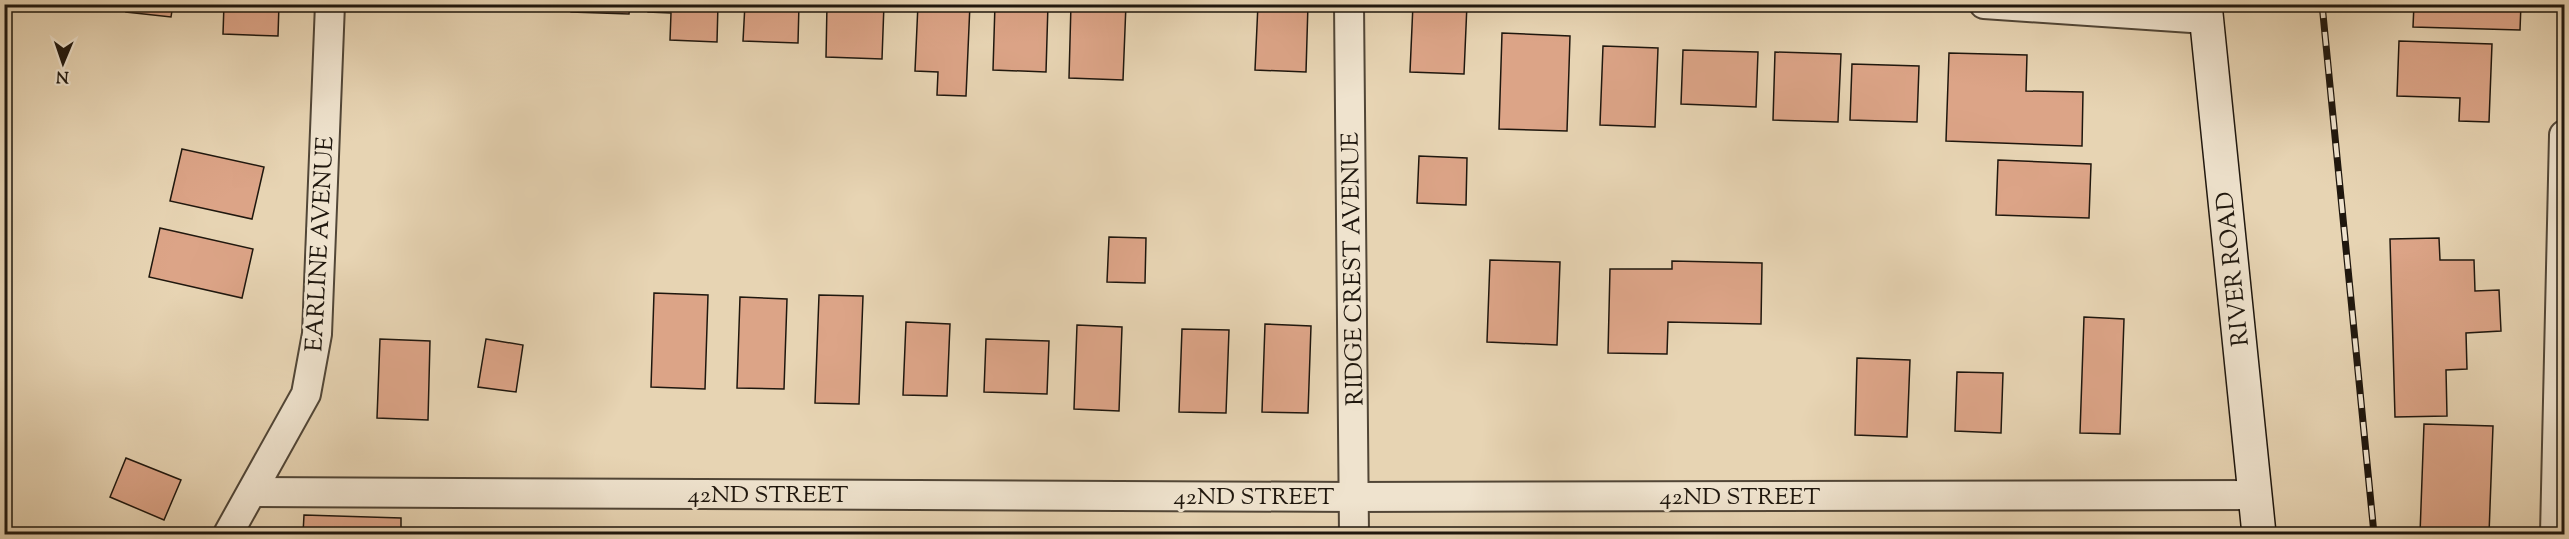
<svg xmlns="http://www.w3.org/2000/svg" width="2569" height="539" viewBox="0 0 2569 539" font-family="'Sorts Mill Goudy',serif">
<rect width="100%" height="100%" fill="#e7d4b3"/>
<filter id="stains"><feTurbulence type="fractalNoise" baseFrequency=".00333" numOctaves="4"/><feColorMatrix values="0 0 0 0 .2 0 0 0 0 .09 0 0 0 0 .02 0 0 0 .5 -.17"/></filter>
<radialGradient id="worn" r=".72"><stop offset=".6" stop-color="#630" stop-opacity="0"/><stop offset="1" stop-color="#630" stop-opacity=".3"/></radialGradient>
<g fill="#dca487" stroke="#1f170e" stroke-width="1.5">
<path d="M 127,4 L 173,4 L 171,17 L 126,12 Z"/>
<path d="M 224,4 L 279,4 L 278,36 L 223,34 Z"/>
<path d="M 571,4 L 630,4 L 629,14 L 571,12 Z"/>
<path d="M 648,4 L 718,4 L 717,42 L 670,40 L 671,13 L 648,12 Z"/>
<path d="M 745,4 L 799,4 L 798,43 L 743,41 Z"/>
<path d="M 827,4 L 884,4 L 882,59 L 826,57 Z"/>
<path d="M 918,4 L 970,4 L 966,96 L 937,95 L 938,72 L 915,71 Z"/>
<path d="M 995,4 L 1048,4 L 1046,72 L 993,70 Z"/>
<path d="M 1071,4 L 1126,4 L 1123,80 L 1069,78 Z"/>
<path d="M 1258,4 L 1308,4 L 1306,72 L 1255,70 Z"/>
<path d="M 1413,4 L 1467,4 L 1464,74 L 1410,72 Z"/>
<path d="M 2414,4 L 2521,4 L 2520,30 L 2413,27 Z"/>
<path d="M 1502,33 L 1570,36 L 1567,131 L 1499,129 Z"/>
<path d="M 2399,41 L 2492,44 L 2489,122 L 2459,121 L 2460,98 L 2397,96 Z"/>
<path d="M 1603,46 L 1658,48 L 1655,127 L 1600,125 Z"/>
<path d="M 1683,50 L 1758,52 L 1756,107 L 1681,104 Z"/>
<path d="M 1775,52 L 1841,54 L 1838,122 L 1773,120 Z"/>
<path d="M 1949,53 L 2027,55 L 2026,91 L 2083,92 L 2082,146 L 1946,141 Z"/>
<path d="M 1852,64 L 1919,66 L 1917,122 L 1850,120 Z"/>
<path d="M 182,149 L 264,167 L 252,219 L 170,201 Z"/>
<path d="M 1419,156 L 1467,158 L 1466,205 L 1417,203 Z"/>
<path d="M 1998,160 L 2091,164 L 2089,218 L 1996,215 Z"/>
<path d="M 160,228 L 253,249 L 242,298 L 149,277 Z"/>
<path d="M 1109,237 L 1146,238 L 1145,283 L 1107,282 Z"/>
<path d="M 2439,238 L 2440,260 L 2474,260 L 2475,291 L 2499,290 L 2501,331 L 2466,333 L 2467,369 L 2446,370 L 2447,416 L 2395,417 L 2390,239 Z"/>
<path d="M 1490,260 L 1560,262 L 1557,345 L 1487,342 Z"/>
<path d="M 1672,261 L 1762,263 L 1761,324 L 1668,322 L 1667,354 L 1608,353 L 1610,269 L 1672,269 Z"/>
<path d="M 654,293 L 708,295 L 705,389 L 651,387 Z"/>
<path d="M 819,295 L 863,296 L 859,404 L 815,403 Z"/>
<path d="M 740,297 L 787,299 L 784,389 L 737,388 Z"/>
<path d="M 2084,317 L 2124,319 L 2120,434 L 2080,433 Z"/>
<path d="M 906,322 L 950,324 L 947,396 L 903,395 Z"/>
<path d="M 1265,324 L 1311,326 L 1308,413 L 1262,412 Z"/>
<path d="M 1077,325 L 1122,327 L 1119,411 L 1074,409 Z"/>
<path d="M 1182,329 L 1229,330 L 1226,413 L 1179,412 Z"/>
<path d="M 380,339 L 430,341 L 428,420 L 377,418 Z"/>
<path d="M 486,339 L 523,345 L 516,392 L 478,387 Z"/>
<path d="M 986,339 L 1049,341 L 1047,394 L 984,392 Z"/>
<path d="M 1857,358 L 1910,360 L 1907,437 L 1855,435 Z"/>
<path d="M 1957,372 L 2003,373 L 2001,433 L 1955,431 Z"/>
<path d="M 2424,424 L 2493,426 L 2489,534 L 2420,534 Z"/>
<path d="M 126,458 L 181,480 L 164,520 L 110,497 Z"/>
<path d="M 304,515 L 401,518 L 401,534 L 303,534 Z"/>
<path d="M 1414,532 L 1468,534 L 1414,534 Z"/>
</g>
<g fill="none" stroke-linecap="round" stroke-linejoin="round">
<g stroke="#514637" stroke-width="32">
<g id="minor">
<path d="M 1349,4 L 1354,534"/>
<path d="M 1984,4 L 2206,19"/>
<path d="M 252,492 L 1354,497 L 2256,495"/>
<path d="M 228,534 L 306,394 L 317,334 L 330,4"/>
<path d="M 2555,534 L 2564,135"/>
</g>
</g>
<g stroke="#1f170e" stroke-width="36">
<path id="secondary" d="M 2205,4 L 2259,534"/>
</g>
<use href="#minor" stroke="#efe3ce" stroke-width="28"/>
<use href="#secondary" stroke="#efe3ce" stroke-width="33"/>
<g stroke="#1f170e" stroke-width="7">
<path id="rail" d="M 2322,4 L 2374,534"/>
</g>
<use href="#rail" stroke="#efe3ce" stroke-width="4.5" stroke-dasharray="14" stroke-linecap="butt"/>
</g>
<g text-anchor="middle" stroke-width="6" stroke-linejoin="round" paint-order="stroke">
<g font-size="24" fill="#1f170e" stroke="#efe3ce">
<text transform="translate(319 244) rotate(-87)" y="8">EARLINE AVENUE</text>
<text transform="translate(1352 269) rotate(-91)" y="8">RIDGE CREST AVENUE</text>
<text transform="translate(2232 269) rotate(-96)" y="8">RIVER ROAD</text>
<text x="768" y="502">42ND STREET</text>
<text x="1254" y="504">42ND STREET</text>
<text x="1740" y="504">42ND STREET</text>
</g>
</g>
<rect width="2569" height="539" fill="none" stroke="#e7d4b3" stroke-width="24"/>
<rect x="6" y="6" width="2557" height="527" fill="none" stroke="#1f170e" stroke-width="3"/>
<rect x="12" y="12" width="2545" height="515" fill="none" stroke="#1f170e" stroke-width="1.5"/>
<g transform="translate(63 63) rotate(182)" stroke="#efe3ce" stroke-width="4.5" paint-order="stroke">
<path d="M0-4.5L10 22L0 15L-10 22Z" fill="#1f170e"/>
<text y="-9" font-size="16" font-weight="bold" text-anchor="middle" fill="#1f170e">N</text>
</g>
<rect width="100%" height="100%" filter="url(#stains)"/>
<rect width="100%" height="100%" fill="url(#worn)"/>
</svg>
